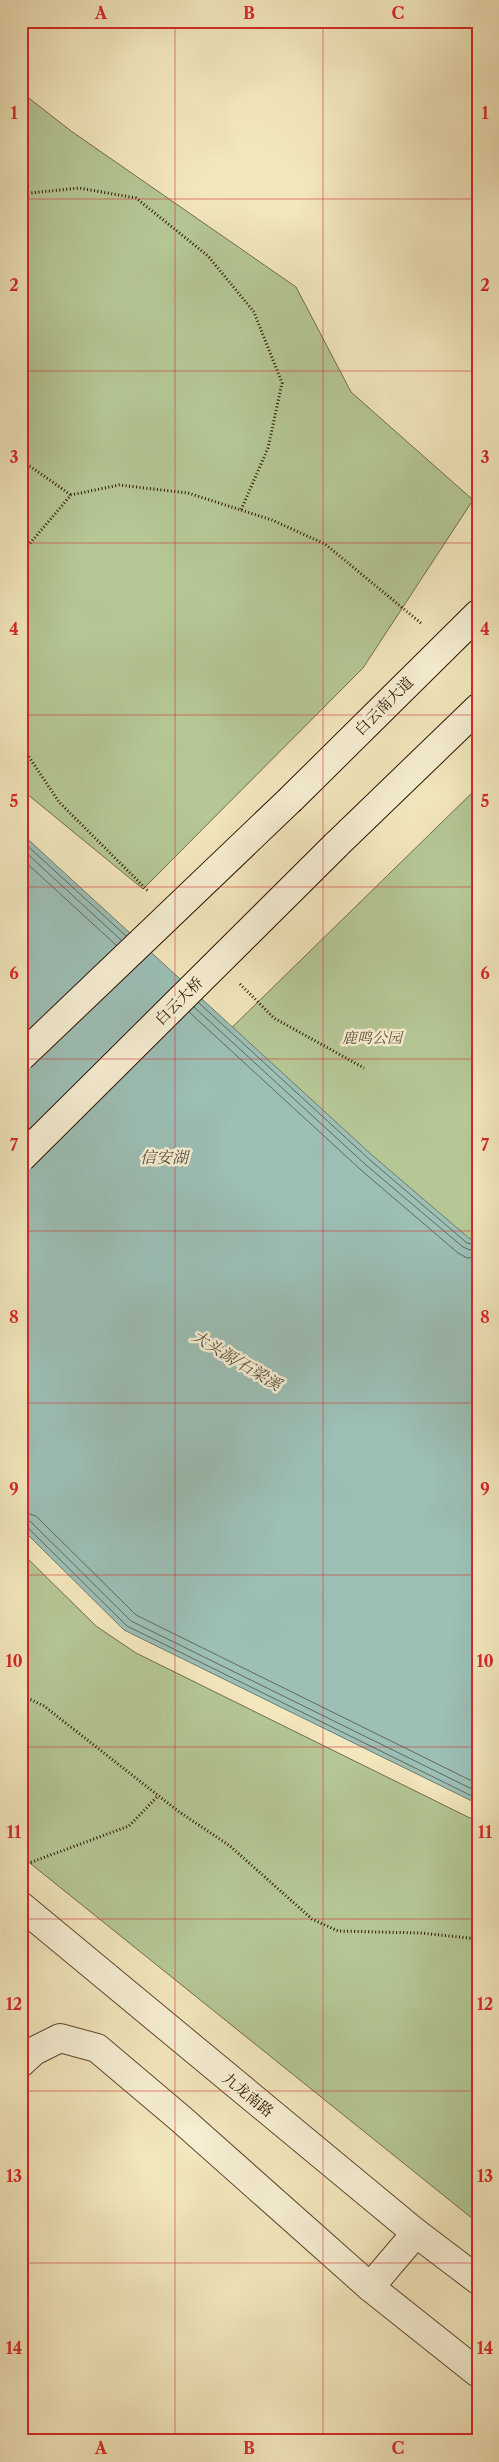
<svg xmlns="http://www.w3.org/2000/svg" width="499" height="2462" viewBox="0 0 499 2462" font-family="'Libre Caslon Text','Noto Serif SC',serif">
<rect width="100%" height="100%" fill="#f3e7bd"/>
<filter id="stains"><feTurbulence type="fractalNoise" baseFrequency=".004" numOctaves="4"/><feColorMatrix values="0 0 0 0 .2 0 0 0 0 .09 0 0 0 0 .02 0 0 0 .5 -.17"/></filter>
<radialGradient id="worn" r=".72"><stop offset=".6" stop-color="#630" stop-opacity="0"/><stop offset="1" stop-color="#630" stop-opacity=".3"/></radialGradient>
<g fill="#b5c795" stroke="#726c4a">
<path d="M 21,92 L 71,131 L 296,287 L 351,392 L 473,500 L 363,668 L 143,889 L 21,789 Z"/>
<path d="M 478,787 L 478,1254 L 216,1043 Z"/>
<path d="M 21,1552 L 96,1626 L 136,1653 L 478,1822 L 478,2223 L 21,1856 Z"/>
</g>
<path fill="#9cbfb6" stroke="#707a6d" d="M 21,833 L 373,1156 L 470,1239 L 478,1236 L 478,1804 L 124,1630 L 21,1528 Z"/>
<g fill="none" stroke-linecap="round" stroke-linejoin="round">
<g stroke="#65685b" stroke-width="1">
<path d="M 21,840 L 126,936"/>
<path d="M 21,848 L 121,940"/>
<path d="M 21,858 L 116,945"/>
<path d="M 199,1003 L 370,1160 L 467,1243 L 471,1244 L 478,1241"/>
<path d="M 194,1007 L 366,1165 L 463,1247 L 470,1250 L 478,1248"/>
<path d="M 189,1012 L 361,1170 L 458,1253 L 467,1258 L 478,1257"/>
<path d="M 21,1511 L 36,1516 L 136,1615 L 478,1784"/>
<path d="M 21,1519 L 31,1522 L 131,1621 L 478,1792"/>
<path d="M 21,1525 L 27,1527 L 127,1626 L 478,1799"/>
</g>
<g stroke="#5f472f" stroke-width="30">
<g id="minor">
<path d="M 21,2063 L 34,2051 L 60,2038 L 97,2048 L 181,2119 L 370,2287 L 478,2373"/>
<path d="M 370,2287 L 416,2233"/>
</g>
</g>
<g stroke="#5f472f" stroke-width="30">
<path id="tertiary" d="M 21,1906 L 416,2233 L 478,2280"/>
</g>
<g stroke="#2e1200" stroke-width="30">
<g id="secondary">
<path d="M 291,799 L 478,614"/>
<path d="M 336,845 L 478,708"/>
</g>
</g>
<g stroke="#2e1200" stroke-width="3" stroke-dasharray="1 2.5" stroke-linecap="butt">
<path d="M 21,194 L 79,188 L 136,198 L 208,256 L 254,312 L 282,383 L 268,448 L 241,510"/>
<path d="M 21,460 L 71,495"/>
<path d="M 21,554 L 71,495 L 119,485 L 188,493 L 272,520 L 325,544 L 422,624"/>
<path d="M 21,745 L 59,802 L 149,892"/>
<path d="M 240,984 L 274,1018 L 364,1068"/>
<path d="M 21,1695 L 44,1706 L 178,1811 L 230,1846 L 312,1919 L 338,1931 L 421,1933 L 478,1939"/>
<path d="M 21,1866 L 129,1826 L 158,1796"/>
</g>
<use href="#minor" stroke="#f7efd4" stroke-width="28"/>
<use href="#tertiary" stroke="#f7efd4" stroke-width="28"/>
<use href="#secondary" stroke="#f7efd4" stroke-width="28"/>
<g stroke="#2e1200" stroke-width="30" stroke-linecap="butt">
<g id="secondary-bridge">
<path d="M 21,1057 L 291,799"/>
<path d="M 21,1158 L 336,845"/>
</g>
</g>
<use href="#secondary-bridge" stroke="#f7efd4" stroke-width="28"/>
</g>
<path fill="none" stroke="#d62828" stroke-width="1" stroke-opacity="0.55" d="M 175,21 L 175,2441M 323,21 L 323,2441M 21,199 L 478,199M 21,371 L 478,371M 21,543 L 478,543M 21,715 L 478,715M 21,887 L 478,887M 21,1059 L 478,1059M 21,1231 L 478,1231M 21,1403 L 478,1403M 21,1575 L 478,1575M 21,1747 L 478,1747M 21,1919 L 478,1919M 21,2091 L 478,2091M 21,2263 L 478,2263"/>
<g text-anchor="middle" stroke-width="5" stroke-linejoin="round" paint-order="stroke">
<g font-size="15" fill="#2e1200" stroke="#f7efd4">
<text transform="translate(384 706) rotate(-45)" y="5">白云南大道</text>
<text transform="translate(179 1001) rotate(-45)" y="5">白云大桥</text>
<text transform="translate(248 2095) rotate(39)" y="5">九龙南路</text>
</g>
<g font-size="15" font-style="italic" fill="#5d5134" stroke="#f7efd4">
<text x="372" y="1043">鹿鸣公园</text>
</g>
<g font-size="16" font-style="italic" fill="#544f40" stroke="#f7efd4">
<text x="164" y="1163">信安湖</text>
<text transform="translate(237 1360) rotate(31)" y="6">大头源/石梁溪</text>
</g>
</g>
<rect width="499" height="2462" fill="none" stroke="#f3e7bd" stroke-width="55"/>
<rect x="28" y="28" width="444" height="2406" fill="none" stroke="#d62828" stroke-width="2"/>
<g font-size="16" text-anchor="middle" font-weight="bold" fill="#d62828">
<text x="101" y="19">A</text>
<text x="249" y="19">B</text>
<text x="398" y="19">C</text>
<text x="14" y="119">1</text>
<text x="485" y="119">1</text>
<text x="14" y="291">2</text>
<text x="485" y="291">2</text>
<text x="14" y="463">3</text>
<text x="485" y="463">3</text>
<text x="14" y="635">4</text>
<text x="485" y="635">4</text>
<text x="14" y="807">5</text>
<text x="485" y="807">5</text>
<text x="14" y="979">6</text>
<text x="485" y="979">6</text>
<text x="14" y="1151">7</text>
<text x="485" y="1151">7</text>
<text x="14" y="1323">8</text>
<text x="485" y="1323">8</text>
<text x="14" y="1495">9</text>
<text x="485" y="1495">9</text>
<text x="14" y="1667">10</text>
<text x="485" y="1667">10</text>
<text x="14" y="1838">11</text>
<text x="485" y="1838">11</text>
<text x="14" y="2010">12</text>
<text x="485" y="2010">12</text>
<text x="14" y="2182">13</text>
<text x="485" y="2182">13</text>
<text x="14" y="2354">14</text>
<text x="485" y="2354">14</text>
<text x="101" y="2454">A</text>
<text x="249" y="2454">B</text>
<text x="398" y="2454">C</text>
</g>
<rect width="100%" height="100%" filter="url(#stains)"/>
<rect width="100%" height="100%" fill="url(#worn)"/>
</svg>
